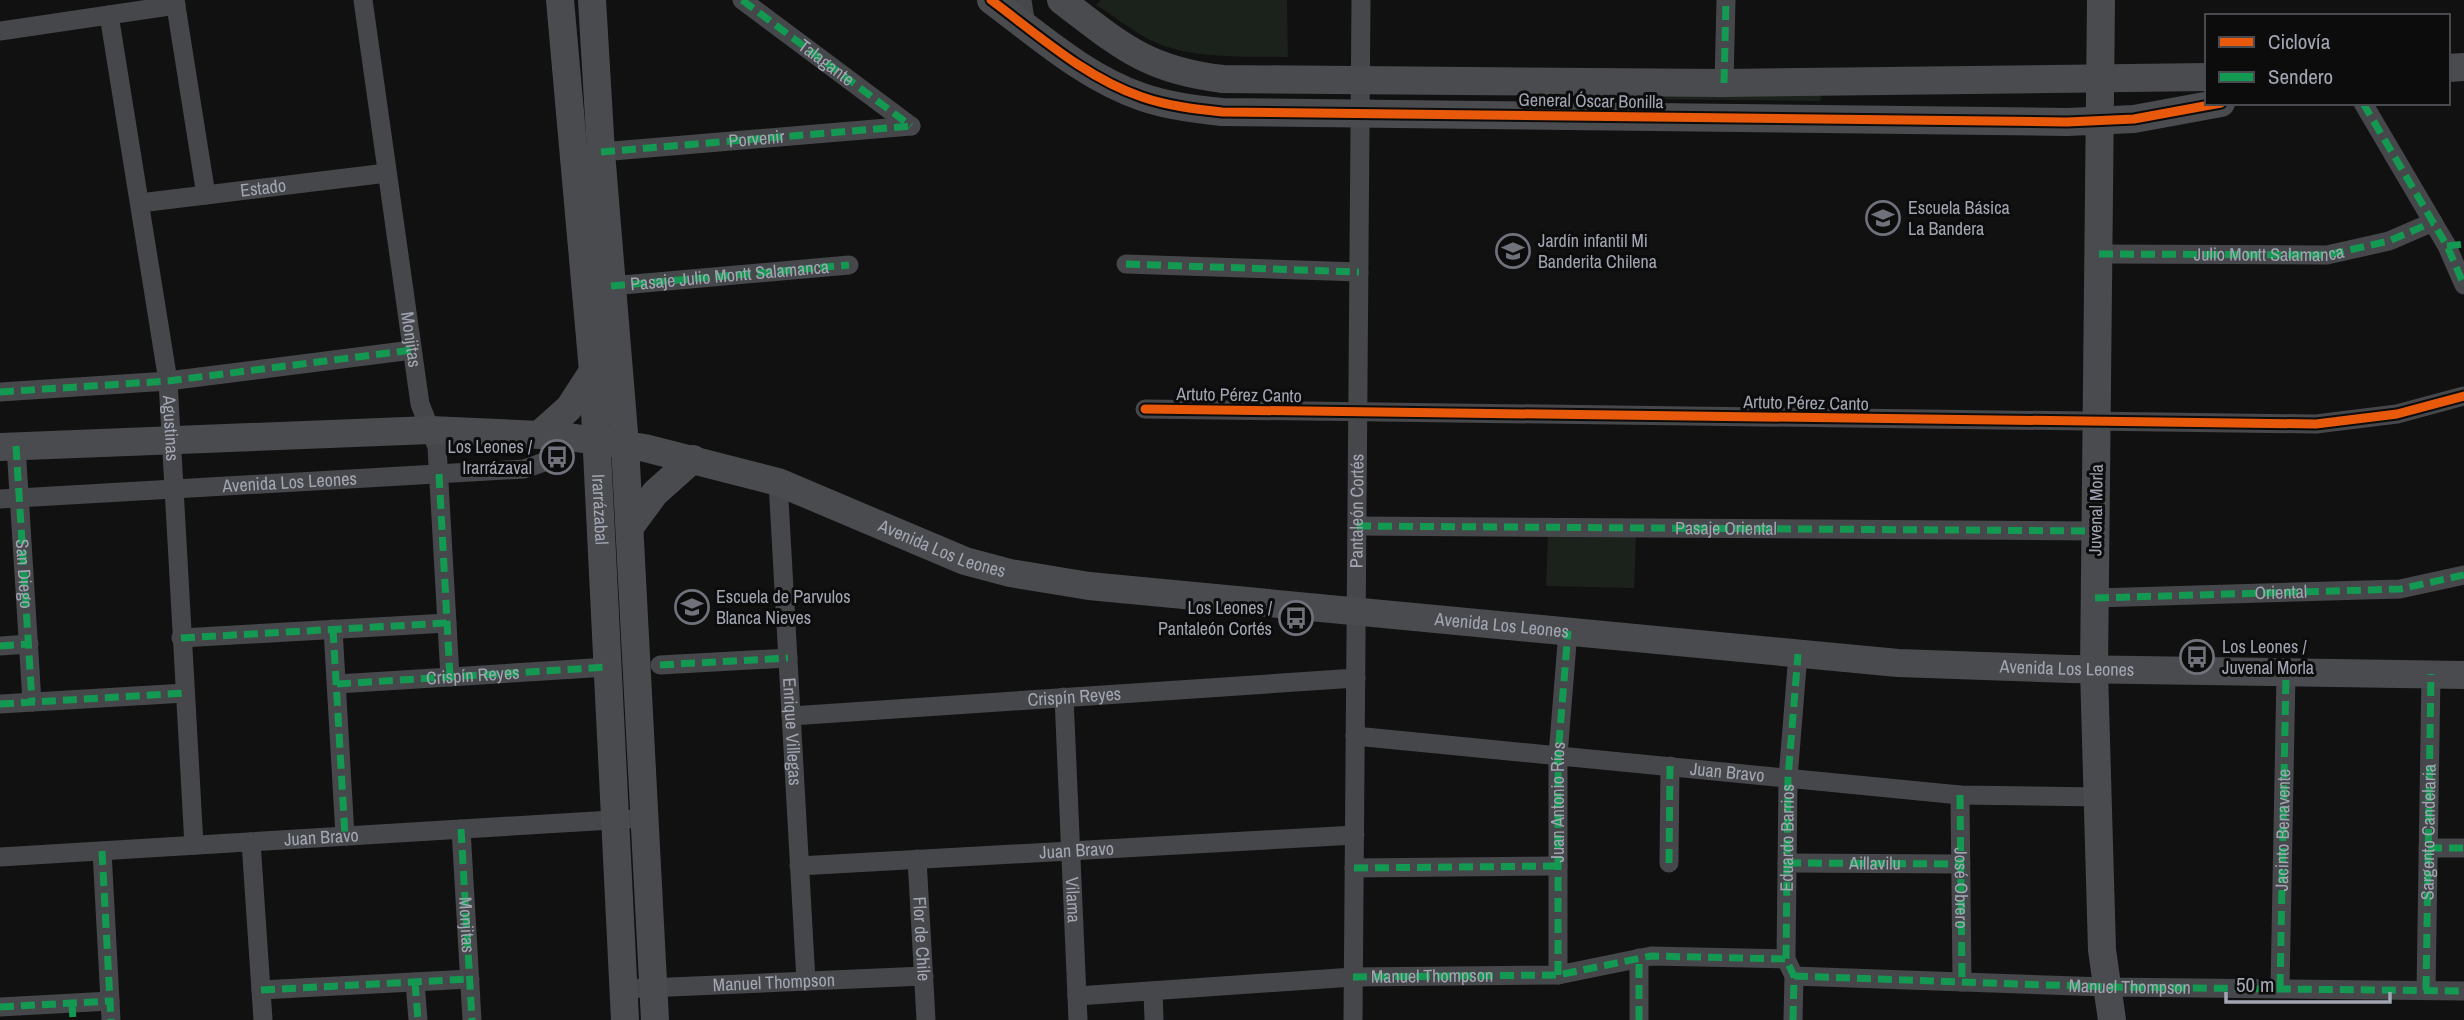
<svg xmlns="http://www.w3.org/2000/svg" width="2464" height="1020" viewBox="0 0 2464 1020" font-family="'Archivo Narrow',sans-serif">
<rect width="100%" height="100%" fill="#111112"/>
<g fill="#1b221c">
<path d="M 1101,0 L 1287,0 L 1288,57 C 1245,56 1190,60 1150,40 C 1131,30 1114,16 1096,5 Z"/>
<path d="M 1823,90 L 1820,101 L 1629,99 L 1646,91 Z"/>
<path d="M 1548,535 L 1636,537 L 1634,588 L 1546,586 Z"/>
</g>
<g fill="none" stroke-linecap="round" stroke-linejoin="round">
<g stroke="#46474a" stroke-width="19">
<path d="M 175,0 L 206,195"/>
<path id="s1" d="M 363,0 L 420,404 L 437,447 L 450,677"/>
<path d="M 742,0 L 911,126"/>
<path d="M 1022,0 L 1026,26"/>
<path id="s2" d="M 109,15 L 168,381 L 194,845"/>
<path d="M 0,31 L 176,5"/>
<path d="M 1724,83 L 1726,0"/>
<path d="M 2363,103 L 2447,246 L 2464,285"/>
<path d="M 601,152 L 911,126"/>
<path id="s3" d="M 140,203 L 387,173"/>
<path id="s4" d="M 2099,254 L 2327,255 L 2389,241 L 2433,222"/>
<path d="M 1126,264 L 1359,272"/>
<path id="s5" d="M 611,286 L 849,265"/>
<path d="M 0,392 L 168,381 L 412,350"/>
<path d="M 1145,409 L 2316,424 L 2397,414 L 2464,396"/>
<path d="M 16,446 L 32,702"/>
<path id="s6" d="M 778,482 L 806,981"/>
<path id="s7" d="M 0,499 L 524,469 L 550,460 L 562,436"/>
<path id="s8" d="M 1357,526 L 2096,531"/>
<path id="s9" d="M 2095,598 L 2400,589 L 2464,575"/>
<path d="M 333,629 L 345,836"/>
<path d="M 181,638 L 447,623"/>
<path d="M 0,646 L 29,644"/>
<path d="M 660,665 L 788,658"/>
<path id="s10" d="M 337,684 L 608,667"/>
<path id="s11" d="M 1064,697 L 1078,1020"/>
<path d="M 0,704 L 185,693"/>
<path id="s12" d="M 791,716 L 1356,678"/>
<path id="s13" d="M 1355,736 L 1960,795 L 2100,797"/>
<path d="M 1960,795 L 1962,982"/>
<path id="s14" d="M 461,829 L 472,1020"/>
<path d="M 251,842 L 263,1020"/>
<path d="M 2428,848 L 2464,848"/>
<path d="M 102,851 L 111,1020"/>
<path id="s15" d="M 0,857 L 628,819"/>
<path id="s16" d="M 917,859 L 926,1020"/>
<path d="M 1669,863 L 1670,766"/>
<path id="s17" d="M 1787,863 L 1961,864"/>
<path id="s18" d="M 799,866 L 1355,835"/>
<path d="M 1354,868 L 1558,866"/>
<path id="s19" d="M 1558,975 L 1558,755 L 1568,631"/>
<path id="s20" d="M 1794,976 L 2106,987 L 2464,991"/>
<path d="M 415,982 L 418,1020"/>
<path id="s21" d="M 2280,988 L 2286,673"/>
<path id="s22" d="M 624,989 L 924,976"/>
<path d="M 261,990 L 470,979"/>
<path d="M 2426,990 L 2431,674"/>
<path d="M 1153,991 L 1154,1020"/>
<path d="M 1077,996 L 1353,977 L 1558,975 L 1651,956 L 1786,959"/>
<path d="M 0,1007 L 110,1001"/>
<path id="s23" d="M 1353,1020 L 1361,0"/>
<path d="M 1639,1020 L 1639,958"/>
<path id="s24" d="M 1793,1020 L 1794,976 L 1786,959 L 1788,778 L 1798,654"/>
</g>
<g stroke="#4a4b4e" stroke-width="28">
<path id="s25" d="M 560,0 L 593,371 L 625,1020"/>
<path d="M 592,0 L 601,152 L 625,445 L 655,1020"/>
<path d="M 991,0 C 1038,35 1086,78 1142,97 C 1168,106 1195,109 1222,112 L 2067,122 L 2134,119 L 2221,103"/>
<path d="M 1061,0 C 1120,45 1146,70 1223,79 L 1724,83 L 2207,77"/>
<path d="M 2101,0 L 2094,670 L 2102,950 L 2112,1020"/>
<path d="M 2448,68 L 2464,67"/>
<path d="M 540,434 L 569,408 L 593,371"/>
<path id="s26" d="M 0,447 L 430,430 L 562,436 L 645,448 L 778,482 L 965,561 L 1010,573 L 1089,586 L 1898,663 L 2070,669 L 2464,675"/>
<path d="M 630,527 L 655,493 L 693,459"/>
</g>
<g stroke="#139951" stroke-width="7" stroke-dasharray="14 7" stroke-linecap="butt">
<path id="s27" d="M 742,0 L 911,126"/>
<path d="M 1724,83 L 1726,0"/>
<path d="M 2363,103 L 2447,246 L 2464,285"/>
<path id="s28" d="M 601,152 L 911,126"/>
<path d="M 2447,246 L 2464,244"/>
<path d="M 2099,254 L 2327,255 L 2389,241 L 2433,222"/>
<path d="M 1126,264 L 1359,272"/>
<path d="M 611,286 L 849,265"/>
<path d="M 0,392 L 168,381 L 412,350"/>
<path id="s29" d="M 16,446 L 32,702"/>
<path d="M 439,474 L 450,677"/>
<path d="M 1357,526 L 2096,531"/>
<path d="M 2095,598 L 2400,589 L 2464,575"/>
<path d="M 333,629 L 345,836"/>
<path d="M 181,638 L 447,623"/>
<path d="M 0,646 L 29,644"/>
<path d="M 660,665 L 788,658"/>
<path d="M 337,684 L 608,667"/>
<path d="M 0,704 L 185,693"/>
<path id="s30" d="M 1960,795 L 1962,982"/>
<path d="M 461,829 L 472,1020"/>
<path d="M 2428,848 L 2464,848"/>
<path d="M 102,851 L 111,1020"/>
<path d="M 1669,863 L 1670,766"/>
<path d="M 1787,863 L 1961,864"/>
<path d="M 1354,868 L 1558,866"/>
<path d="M 1558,975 L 1558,755 L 1568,631"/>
<path d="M 1794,976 L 2106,987 L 2464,991"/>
<path id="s31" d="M 1353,977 L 1558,975 L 1651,956 L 1786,959"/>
<path d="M 415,982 L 418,1020"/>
<path d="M 2280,988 L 2286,673"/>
<path d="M 261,990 L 470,979"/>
<path id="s32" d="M 2426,990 L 2431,674"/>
<path d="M 72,1003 L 73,1020"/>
<path d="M 0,1007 L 110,1001"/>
<path d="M 1639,1020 L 1639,958"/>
<path d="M 1793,1020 L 1794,976 L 1786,959 L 1788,778 L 1798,654"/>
</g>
<g stroke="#0c0c0d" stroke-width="13">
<g id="cycleway">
<path d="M 991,0 C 1038,35 1086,78 1142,97 C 1168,106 1195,109 1222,112 L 2067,122 L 2134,119 L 2221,103"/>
<path d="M 1145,409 L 2316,424 L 2397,414 L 2464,396"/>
</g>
</g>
<use href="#cycleway" stroke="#e8590c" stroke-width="9"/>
</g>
<defs>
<g id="school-ring" transform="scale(1.75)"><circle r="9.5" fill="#0c0c0d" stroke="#6f727b" stroke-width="1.5"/><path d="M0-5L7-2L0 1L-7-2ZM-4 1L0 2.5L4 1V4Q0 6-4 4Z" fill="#6f727b"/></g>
<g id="bus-ring" transform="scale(1.75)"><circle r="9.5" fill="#0c0c0d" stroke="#6f727b" stroke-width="1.5"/><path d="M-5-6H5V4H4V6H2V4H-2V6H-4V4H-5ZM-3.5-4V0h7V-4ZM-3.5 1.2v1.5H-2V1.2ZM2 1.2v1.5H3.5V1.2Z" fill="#6f727b"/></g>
</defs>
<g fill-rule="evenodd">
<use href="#school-ring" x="1883" y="218"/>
<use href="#school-ring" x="1513" y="251"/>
<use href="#bus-ring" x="557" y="457"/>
<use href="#school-ring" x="692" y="607"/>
<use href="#bus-ring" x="1296" y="618"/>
<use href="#bus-ring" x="2197" y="657"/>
</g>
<g text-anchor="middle" stroke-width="6" stroke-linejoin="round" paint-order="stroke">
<g font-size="18" fill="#a2a6b3" stroke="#0c0c0d">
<text dy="6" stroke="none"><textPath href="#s27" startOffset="105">Talagante</textPath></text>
<text transform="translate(1591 101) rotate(1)" y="6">General Óscar Bonilla</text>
<text dy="6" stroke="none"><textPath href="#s28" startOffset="156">Porvenir</textPath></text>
<text dy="6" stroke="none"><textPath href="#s3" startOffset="124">Estado</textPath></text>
<text dy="6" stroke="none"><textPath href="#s4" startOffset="170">Julio Montt Salamanca</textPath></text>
<text dy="6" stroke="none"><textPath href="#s5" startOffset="119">Pasaje Julio Montt Salamanca</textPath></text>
<text dy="6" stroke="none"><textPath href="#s1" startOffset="343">Monjitas</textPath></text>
<text transform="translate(1239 395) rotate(1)" y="6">Artuto Pérez Canto</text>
<text transform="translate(1806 403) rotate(1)" y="6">Artuto Pérez Canto</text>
<text dy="6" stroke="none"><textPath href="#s2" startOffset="418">Agustinas</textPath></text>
<text dy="6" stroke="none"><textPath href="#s7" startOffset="290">Avenida Los Leones</textPath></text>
<text dy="6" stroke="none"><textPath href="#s25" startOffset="511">Irarrázabal</textPath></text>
<text dy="6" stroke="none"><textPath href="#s23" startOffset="509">Pantaleón Cortés</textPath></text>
<text transform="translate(2096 510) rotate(-89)" y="6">Juvenal Morla</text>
<text dy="6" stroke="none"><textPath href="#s8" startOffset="369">Pasaje Oriental</textPath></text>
<text dy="6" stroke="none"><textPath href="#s26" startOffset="961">Avenida Los Leones</textPath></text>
<text dy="6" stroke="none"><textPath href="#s29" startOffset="128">San Diego</textPath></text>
<text dy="6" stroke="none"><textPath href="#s9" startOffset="186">Oriental</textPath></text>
<text dy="6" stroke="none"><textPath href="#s26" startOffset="1528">Avenida Los Leones</textPath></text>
<text dy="6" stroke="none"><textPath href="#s26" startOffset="2095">Avenida Los Leones</textPath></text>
<text dy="6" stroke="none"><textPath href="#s10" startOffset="136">Crispín Reyes</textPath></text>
<text dy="6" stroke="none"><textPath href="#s12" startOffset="284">Crispín Reyes</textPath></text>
<text dy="6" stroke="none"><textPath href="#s6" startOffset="250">Enrique Villegas</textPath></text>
<text dy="6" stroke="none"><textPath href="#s13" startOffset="374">Juan Bravo</textPath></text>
<text dy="6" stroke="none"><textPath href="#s19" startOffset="173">Juan Antonio Ríos</textPath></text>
<text dy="6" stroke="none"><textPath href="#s21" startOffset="158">Jacinto Benavente</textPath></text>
<text dy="6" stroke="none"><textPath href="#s32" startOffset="158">Sargento Candelaria</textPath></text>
<text dy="6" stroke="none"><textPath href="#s15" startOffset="322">Juan Bravo</textPath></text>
<text dy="6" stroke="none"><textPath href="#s24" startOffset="184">Eduardo Barrios</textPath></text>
<text dy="6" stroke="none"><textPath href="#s18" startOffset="278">Juan Bravo</textPath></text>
<text dy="6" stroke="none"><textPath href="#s17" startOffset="88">Aillavilu</textPath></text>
<text dy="6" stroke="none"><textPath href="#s30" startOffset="93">José Obrero</textPath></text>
<text dy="6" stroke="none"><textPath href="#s11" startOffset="203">Vilama</textPath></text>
<text dy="6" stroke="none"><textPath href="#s14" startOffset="96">Monjitas</textPath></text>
<text dy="6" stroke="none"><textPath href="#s16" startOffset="80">Flor de Chile</textPath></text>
<text dy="6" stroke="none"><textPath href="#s31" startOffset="79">Manuel Thompson</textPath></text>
<text dy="6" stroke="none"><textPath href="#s22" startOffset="150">Manuel Thompson</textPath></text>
<text dy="6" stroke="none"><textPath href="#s20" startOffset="336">Manuel Thompson</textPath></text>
</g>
<g font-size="18" fill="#a2a6b3" stroke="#0c0c0d" text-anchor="start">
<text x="1908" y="214">Escuela Básica<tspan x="1908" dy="21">La Bandera</tspan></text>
<text x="1538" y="247">Jardín infantil Mi<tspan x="1538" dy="21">Banderita Chilena</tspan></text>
<text x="532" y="453" text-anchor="end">Los Leones /<tspan x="532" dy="21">Irarrázaval</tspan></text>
<text x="716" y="603">Escuela de Parvulos<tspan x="716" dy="21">Blanca Nieves</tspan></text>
<text x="1272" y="614" text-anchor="end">Los Leones /<tspan x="1272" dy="21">Pantaleón Cortés</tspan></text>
<text x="2222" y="653">Los Leones /<tspan x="2222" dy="21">Juvenal Morla</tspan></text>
</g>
</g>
<rect x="2205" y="14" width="245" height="91" fill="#0c0c0d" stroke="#484a4f" stroke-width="2"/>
<rect x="2219" y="37" width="35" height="10" fill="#e8590c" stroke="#484a4f" stroke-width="2"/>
<text x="2268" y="49" font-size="21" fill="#a2a6b3">Ciclovía</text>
<rect x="2219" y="72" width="35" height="10" fill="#139951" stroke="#484a4f" stroke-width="2"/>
<text x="2268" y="84" font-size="21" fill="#a2a6b3">Sendero</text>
<path d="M2226 992v10h164v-10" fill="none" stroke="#a2a6b3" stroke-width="3.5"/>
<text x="2236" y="992" font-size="21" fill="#a2a6b3" stroke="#0c0c0d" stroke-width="5" paint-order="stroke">50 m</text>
</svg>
